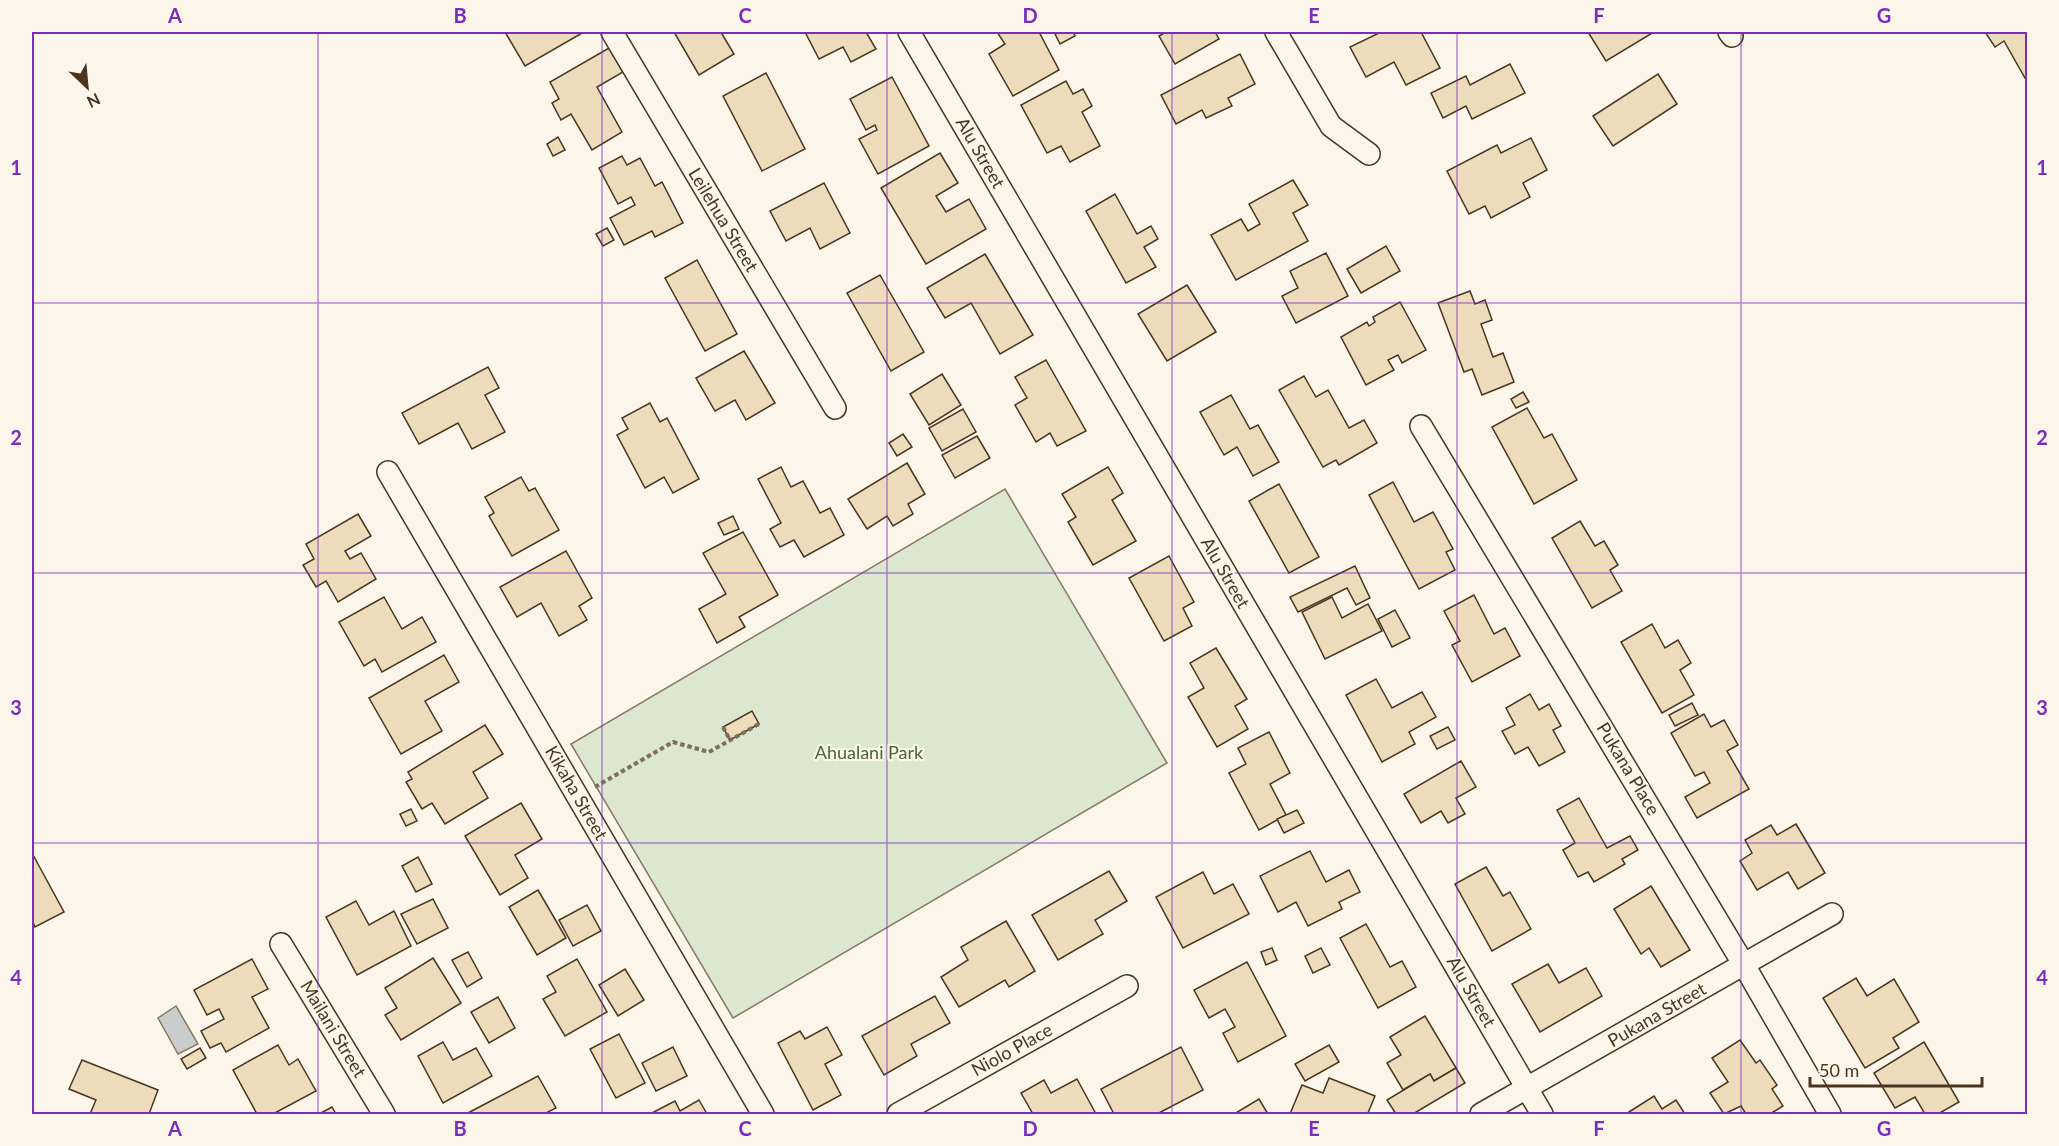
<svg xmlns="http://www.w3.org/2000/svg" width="2059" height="1146" viewBox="0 0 2059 1146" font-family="Lato,sans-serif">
<rect width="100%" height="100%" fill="#fbf6e9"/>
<path fill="#dce7d0" stroke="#887966" stroke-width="1.5" d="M 1005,489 L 1167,763 L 733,1018 L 571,744 Z"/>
<path fill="#c9cecd" stroke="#887966" stroke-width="1.5" d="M 176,1006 L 198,1044 L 178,1054 L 158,1018 Z"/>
<g fill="#ecdcbc" stroke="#4a3520" stroke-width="1.5">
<path d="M 505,32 L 584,32 L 525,66 Z"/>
<path d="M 674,32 L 726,32 L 722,34 L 734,54 L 699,75 Z"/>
<path d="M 805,32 L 866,32 L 876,49 L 851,62 L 843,47 L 819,59 Z"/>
<path d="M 997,32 L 1039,32 L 1059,70 L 1013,96 L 989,54 L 1005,44 Z"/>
<path d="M 1061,32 L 1073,32 L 1075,36 L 1060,44 L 1055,34 Z"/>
<path d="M 1166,32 L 1215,32 L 1219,39 L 1175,64 L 1159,36 Z"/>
<path d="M 1381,32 L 1421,32 L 1440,68 L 1406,85 L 1394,62 L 1366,77 L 1350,47 Z"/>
<path d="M 1588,32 L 1654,32 L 1606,61 Z"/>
<path d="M 1985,32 L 2028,32 L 2028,77 L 2025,78 L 2004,41 L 1995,47 Z"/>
<path d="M 609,48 L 623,72 L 597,87 L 622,132 L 592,150 L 571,114 L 561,120 L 552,103 L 559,99 L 550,82 Z"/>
<path d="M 1240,54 L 1255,84 L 1228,98 L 1232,106 L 1206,118 L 1202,110 L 1176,124 L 1161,95 Z"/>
<path d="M 1510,64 L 1525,93 L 1472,119 L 1466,106 L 1443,118 L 1431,93 L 1466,76 L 1470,85 Z"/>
<path d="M 766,73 L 805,149 L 762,171 L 723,96 Z"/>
<path d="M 1658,74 L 1677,104 L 1613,146 L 1593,116 Z"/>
<path d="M 892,77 L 929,146 L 878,174 L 859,139 L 877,130 L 875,125 L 866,130 L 850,99 Z"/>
<path d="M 1066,81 L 1073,94 L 1083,89 L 1092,106 L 1082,112 L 1100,146 L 1070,162 L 1061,146 L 1047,153 L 1021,105 Z"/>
<path d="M 558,137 L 565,150 L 553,156 L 547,144 Z"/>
<path d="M 1531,138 L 1547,170 L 1523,183 L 1530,197 L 1491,218 L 1485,206 L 1469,214 L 1447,171 L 1497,145 L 1501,153 Z"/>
<path d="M 940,153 L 958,183 L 936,196 L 946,212 L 969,199 L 986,229 L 926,264 L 881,188 Z"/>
<path d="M 622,156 L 627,165 L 640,158 L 655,186 L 662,182 L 683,223 L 655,237 L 652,231 L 624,245 L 610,218 L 635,205 L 631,197 L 618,204 L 599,168 Z"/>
<path d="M 1293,180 L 1308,205 L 1293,213 L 1308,241 L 1236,280 L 1211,235 L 1241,219 L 1248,231 L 1260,224 L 1249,204 Z"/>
<path d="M 824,183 L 850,233 L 820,249 L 810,228 L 786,241 L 770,211 Z"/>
<path d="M 1115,194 L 1137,234 L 1151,226 L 1158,239 L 1144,247 L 1156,267 L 1126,283 L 1086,211 Z"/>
<path d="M 607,228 L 614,240 L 603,246 L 596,234 Z"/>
<path d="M 1386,246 L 1400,271 L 1361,293 L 1347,269 Z"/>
<path d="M 1326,253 L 1348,296 L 1296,323 L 1282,296 L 1298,288 L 1290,271 Z"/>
<path d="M 985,254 L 1033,335 L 1000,354 L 971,303 L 945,318 L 927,288 Z"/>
<path d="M 697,260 L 737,334 L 705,351 L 665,278 Z"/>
<path d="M 880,275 L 924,352 L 891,371 L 847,293 Z"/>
<path d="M 1187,285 L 1216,332 L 1167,361 L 1138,314 Z"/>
<path d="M 1470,291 L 1475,304 L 1485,300 L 1492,320 L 1481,324 L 1493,357 L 1503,353 L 1514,382 L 1482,395 L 1472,369 L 1464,372 L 1438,303 Z"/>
<path d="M 1400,302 L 1426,350 L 1402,363 L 1398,355 L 1388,360 L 1394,370 L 1366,385 L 1341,337 L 1367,322 L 1369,326 L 1375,322 L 1373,317 Z"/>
<path d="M 744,351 L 775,403 L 746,420 L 735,400 L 715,411 L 696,378 Z"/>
<path d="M 1046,360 L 1086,431 L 1057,446 L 1050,433 L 1036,442 L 1015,405 L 1027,398 L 1015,377 Z"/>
<path d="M 488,367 L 499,388 L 485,395 L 505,432 L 472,449 L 458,423 L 419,444 L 402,413 Z"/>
<path d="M 942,374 L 961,405 L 929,425 L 910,394 Z"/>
<path d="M 1304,376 L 1316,397 L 1328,390 L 1349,428 L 1364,420 L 1377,443 L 1339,465 L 1336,460 L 1323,467 L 1279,390 Z"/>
<path d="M 1523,392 L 1529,402 L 1516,408 L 1511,399 Z"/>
<path d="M 1231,395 L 1250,429 L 1258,425 L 1279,462 L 1253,476 L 1237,447 L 1224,455 L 1200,412 Z"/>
<path d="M 650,403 L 660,422 L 667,418 L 699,479 L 673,493 L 664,477 L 645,488 L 617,435 L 628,429 L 622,418 Z"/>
<path d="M 1527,408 L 1544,438 L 1552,434 L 1577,480 L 1534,504 L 1492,427 Z"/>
<path d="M 963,409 L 976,432 L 942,451 L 929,428 Z"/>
<path d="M 903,434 L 912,447 L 897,456 L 889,443 Z"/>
<path d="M 977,436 L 990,458 L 955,478 L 942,455 Z"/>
<path d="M 907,463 L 925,494 L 908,504 L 913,514 L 893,526 L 887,516 L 867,529 L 848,499 Z"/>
<path d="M 781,467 L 791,487 L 803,481 L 820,513 L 830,508 L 844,535 L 804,557 L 794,540 L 780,547 L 770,529 L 781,523 L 758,479 Z"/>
<path d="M 1108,467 L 1123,493 L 1112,500 L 1136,541 L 1093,565 L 1068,522 L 1076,517 L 1062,494 Z"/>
<path d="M 521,477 L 529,491 L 535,488 L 559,530 L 512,556 L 489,516 L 494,513 L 485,497 Z"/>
<path d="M 1393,482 L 1414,522 L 1433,512 L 1453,549 L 1446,552 L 1455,570 L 1419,589 L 1369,495 Z"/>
<path d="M 1279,484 L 1319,557 L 1289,573 L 1249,501 Z"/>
<path d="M 358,514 L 371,536 L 345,551 L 350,559 L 361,553 L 376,579 L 338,602 L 326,581 L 316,587 L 303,565 L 314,559 L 306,544 Z"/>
<path d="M 733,516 L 739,529 L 724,535 L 718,523 Z"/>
<path d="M 1580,521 L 1595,546 L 1604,541 L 1618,565 L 1610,570 L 1622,591 L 1592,608 L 1552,538 Z"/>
<path d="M 743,532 L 778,595 L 739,617 L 745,627 L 717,643 L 699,609 L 726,594 L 703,553 Z"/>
<path d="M 566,551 L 592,598 L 579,606 L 587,620 L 559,636 L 541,603 L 517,617 L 500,587 Z"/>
<path d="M 1169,556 L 1194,602 L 1183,608 L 1192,626 L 1164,641 L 1129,578 Z"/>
<path d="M 1355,566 L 1370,598 L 1356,605 L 1347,588 L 1298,612 L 1290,597 Z"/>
<path d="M 1474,595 L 1494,634 L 1505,628 L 1520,656 L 1472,682 L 1452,645 L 1460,641 L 1444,611 Z"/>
<path d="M 384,597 L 402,629 L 422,617 L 436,642 L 382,672 L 375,659 L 364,666 L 339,622 Z"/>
<path d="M 1332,597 L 1342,618 L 1368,604 L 1382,631 L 1325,659 L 1302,612 Z"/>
<path d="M 1395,610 L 1410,638 L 1392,647 L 1378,619 Z"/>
<path d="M 1652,624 L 1665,648 L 1678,640 L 1691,663 L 1680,670 L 1694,695 L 1662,713 L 1621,642 Z"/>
<path d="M 1216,648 L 1247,699 L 1235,706 L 1248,729 L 1217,747 L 1188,697 L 1204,688 L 1190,663 Z"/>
<path d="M 444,655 L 459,682 L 425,701 L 442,731 L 401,754 L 369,698 Z"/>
<path d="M 1376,679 L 1392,708 L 1422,692 L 1436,717 L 1409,732 L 1415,744 L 1382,762 L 1346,695 Z"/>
<path d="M 1530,694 L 1539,710 L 1549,704 L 1561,726 L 1553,730 L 1565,752 L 1539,766 L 1528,747 L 1515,754 L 1502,731 L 1515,725 L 1506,708 Z"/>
<path d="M 1692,703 L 1698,715 L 1675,726 L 1669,715 Z"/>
<path d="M 752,711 L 759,724 L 730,740 L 723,727 Z"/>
<path d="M 1704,714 L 1711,727 L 1724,720 L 1738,745 L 1727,751 L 1749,789 L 1697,818 L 1685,797 L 1710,783 L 1704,772 L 1695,776 L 1671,733 Z"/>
<path d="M 485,725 L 503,754 L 473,772 L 488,798 L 445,824 L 432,803 L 422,809 L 406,782 L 412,779 L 408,772 Z"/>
<path d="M 1448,727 L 1455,740 L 1437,749 L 1430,736 Z"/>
<path d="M 1269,732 L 1290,773 L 1270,784 L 1286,815 L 1259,830 L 1229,773 L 1246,764 L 1238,748 Z"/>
<path d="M 1461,761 L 1476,787 L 1456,798 L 1465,814 L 1448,823 L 1441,811 L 1421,823 L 1404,794 Z"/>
<path d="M 1579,798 L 1607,848 L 1630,836 L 1638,850 L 1622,859 L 1625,864 L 1594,882 L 1588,872 L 1578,877 L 1563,850 L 1575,843 L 1557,810 Z"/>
<path d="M 521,803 L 542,839 L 515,855 L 528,878 L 500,895 L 465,836 Z"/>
<path d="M 411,809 L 417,821 L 406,826 L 400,814 Z"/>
<path d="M 1297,810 L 1304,823 L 1284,833 L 1277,819 Z"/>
<path d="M 1796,824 L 1825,873 L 1798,889 L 1788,872 L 1757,890 L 1740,861 L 1752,853 L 1745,840 L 1771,825 L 1777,835 Z"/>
<path d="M 1310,851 L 1326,882 L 1349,870 L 1360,892 L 1339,902 L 1342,909 L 1308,926 L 1296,902 L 1278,912 L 1260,876 Z"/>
<path d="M 32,853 L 64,912 L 35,927 L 32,920 Z"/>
<path d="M 418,857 L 432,884 L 416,892 L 402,866 Z"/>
<path d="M 1486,867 L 1503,896 L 1510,892 L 1531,929 L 1492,951 L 1455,884 Z"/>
<path d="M 1109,871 L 1127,901 L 1095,920 L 1103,934 L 1058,960 L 1032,915 Z"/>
<path d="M 1203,872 L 1214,894 L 1233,884 L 1249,914 L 1183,948 L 1156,897 Z"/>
<path d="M 1651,886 L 1690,950 L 1661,967 L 1649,948 L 1641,954 L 1614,909 Z"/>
<path d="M 538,890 L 566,938 L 537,955 L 509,907 Z"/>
<path d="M 433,899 L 448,928 L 417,944 L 401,914 Z"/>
<path d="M 356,901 L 369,925 L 394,911 L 411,946 L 357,975 L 326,917 Z"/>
<path d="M 587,905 L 601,931 L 573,946 L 559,920 Z"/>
<path d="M 1006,921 L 1035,971 L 1009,987 L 1005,980 L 959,1007 L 941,977 L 968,960 L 961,947 Z"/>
<path d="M 1366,924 L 1390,967 L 1402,961 L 1416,987 L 1378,1008 L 1340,938 Z"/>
<path d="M 1272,948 L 1277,960 L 1266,965 L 1261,952 Z"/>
<path d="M 1321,948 L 1330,965 L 1313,973 L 1305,956 Z"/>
<path d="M 468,952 L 482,978 L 467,987 L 452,960 Z"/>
<path d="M 433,958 L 461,1003 L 401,1040 L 385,1015 L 397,1008 L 385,988 Z"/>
<path d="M 252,959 L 268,989 L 252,997 L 269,1028 L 226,1052 L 221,1043 L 210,1048 L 201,1031 L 224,1019 L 219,1009 L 207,1015 L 194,990 Z"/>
<path d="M 577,959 L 607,1012 L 565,1036 L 543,999 L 556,992 L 547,976 Z"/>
<path d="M 1247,962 L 1286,1036 L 1238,1062 L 1223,1033 L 1235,1027 L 1225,1009 L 1209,1018 L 1194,990 Z"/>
<path d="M 1548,964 L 1559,983 L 1586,968 L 1602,996 L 1540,1032 L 1512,984 Z"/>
<path d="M 625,969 L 644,1000 L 618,1016 L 599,985 Z"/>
<path d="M 1856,978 L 1867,996 L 1894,979 L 1919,1022 L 1893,1038 L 1899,1048 L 1865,1068 L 1823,998 Z"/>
<path d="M 935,996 L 950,1023 L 911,1044 L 917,1056 L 884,1075 L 862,1036 Z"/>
<path d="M 498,997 L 515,1028 L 489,1043 L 471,1012 Z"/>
<path d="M 1425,1016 L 1456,1068 L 1434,1081 L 1430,1074 L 1403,1090 L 1387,1063 L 1401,1055 L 1390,1037 Z"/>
<path d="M 827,1027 L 842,1055 L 825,1064 L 841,1095 L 813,1110 L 778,1043 L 800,1031 L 805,1039 Z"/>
<path d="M 619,1034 L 645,1083 L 616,1098 L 590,1049 Z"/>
<path d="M 1740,1040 L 1756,1063 L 1760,1060 L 1777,1085 L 1772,1089 L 1783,1106 L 1770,1114 L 1746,1114 L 1741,1106 L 1724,1114 L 1710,1093 L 1728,1082 L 1712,1058 Z"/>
<path d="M 443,1042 L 453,1060 L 476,1048 L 492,1076 L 443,1103 L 418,1056 Z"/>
<path d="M 1924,1042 L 1959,1102 L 1938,1114 L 1925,1114 L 1915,1097 L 1895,1108 L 1874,1073 Z"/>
<path d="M 278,1045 L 289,1065 L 298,1059 L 316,1091 L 273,1114 L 257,1114 L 233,1070 Z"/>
<path d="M 1329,1045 L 1339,1062 L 1305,1081 L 1295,1064 Z"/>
<path d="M 673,1047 L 687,1076 L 656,1091 L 642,1063 Z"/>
<path d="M 1181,1047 L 1203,1090 L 1157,1114 L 1114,1114 L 1101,1089 Z"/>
<path d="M 200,1048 L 206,1058 L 187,1069 L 181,1059 Z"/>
<path d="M 82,1060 L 158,1090 L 149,1114 L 90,1114 L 96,1100 L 69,1089 Z"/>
<path d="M 1456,1068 L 1465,1083 L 1413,1114 L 1396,1114 L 1387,1100 L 1430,1074 L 1434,1081 Z"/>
<path d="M 538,1076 L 556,1108 L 544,1114 L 466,1114 Z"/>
<path d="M 1329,1078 L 1375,1096 L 1368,1113 L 1373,1114 L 1290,1114 L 1302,1085 L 1323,1093 Z"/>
<path d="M 1077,1079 L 1096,1114 L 1033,1114 L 1021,1093 L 1044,1080 L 1051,1093 Z"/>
<path d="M 1654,1096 L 1662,1109 L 1676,1100 L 1685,1114 L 1631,1114 L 1629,1112 Z"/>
<path d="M 1259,1099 L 1268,1114 L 1234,1114 Z"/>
<path d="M 699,1100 L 707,1114 L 650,1114 L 675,1101 L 680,1111 Z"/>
<path d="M 332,1107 L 336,1114 L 319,1114 Z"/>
</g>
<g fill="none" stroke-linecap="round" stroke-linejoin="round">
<g stroke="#4a3520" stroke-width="24">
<g id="street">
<path d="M 612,32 L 835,408"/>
<path d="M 909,32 L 1542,1114"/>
<path d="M 1276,32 L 1331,126 L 1369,154"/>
<path d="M 1729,32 L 1732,36"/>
<path d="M 1421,426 L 1744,965 L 1830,1114"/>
<path d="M 388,472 L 763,1114"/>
<path d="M 281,944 L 384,1114"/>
<path d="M 898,1114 L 1127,986"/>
<path d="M 1481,1114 L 1832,914"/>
</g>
</g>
<g stroke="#7f6f5c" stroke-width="4" stroke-dasharray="4.5 3" stroke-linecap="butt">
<path d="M 723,727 L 730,740"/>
<path d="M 595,787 L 673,742 L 709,752 L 759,724"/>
</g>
<use href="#street" stroke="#fbf6e9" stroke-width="21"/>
</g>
<path fill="none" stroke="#7b2cbf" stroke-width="1.5" stroke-opacity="0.55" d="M 318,32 L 318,1114M 602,32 L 602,1114M 887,32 L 887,1114M 1172,32 L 1172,1114M 1457,32 L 1457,1114M 1741,32 L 1741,1114M 32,303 L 2028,303M 32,573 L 2028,573M 32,843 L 2028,843"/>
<g text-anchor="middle" stroke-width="4.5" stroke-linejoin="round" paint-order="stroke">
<g font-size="18" fill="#4a3520" stroke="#fbf6e9">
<text transform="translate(980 153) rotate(60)" y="6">Alu Street</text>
<text transform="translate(723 220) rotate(59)" y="6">Leilehua Street</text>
<text transform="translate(1225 573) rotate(60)" y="6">Alu Street</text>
<text transform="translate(1628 769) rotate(59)" y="6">Pukana Place</text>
<text transform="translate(576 793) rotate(60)" y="6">Kikaha Street</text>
<text transform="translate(1471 992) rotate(60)" y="6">Alu Street</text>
<text transform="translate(1657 1015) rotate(-30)" y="6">Pukana Street</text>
<text transform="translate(333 1029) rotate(59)" y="6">Mailani Street</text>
<text transform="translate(1012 1050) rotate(-29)" y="6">Niolo Place</text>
</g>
<g font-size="18" fill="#436837" stroke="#fbf6e9">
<text x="869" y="759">Ahualani Park</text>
</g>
</g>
<rect width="2059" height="1146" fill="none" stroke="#fbf6e9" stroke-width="66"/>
<g transform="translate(87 87) rotate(154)" stroke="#fbf6e9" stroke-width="4.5" paint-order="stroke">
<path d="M0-4.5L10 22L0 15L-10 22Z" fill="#4a3520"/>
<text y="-9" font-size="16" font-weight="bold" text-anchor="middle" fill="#4a3520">N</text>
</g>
<path d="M1810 1077v9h172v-9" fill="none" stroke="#4a3520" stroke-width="3"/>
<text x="1819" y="1077" font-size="18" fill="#4a3520" stroke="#fbf6e9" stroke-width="4.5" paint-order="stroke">50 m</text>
<rect x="33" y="33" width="1993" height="1080" fill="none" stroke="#7b2cbf" stroke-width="2"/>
<g font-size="20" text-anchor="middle" font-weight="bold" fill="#7b2cbf">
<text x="175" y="23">A</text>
<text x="460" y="23">B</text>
<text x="745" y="23">C</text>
<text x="1030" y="23">D</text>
<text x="1314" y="23">E</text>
<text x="1599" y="23">F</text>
<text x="1884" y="23">G</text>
<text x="16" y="175">1</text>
<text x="2042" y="175">1</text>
<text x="16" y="445">2</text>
<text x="2042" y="445">2</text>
<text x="16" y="715">3</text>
<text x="2042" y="715">3</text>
<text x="16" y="985">4</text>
<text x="2042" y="985">4</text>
<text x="175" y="1136">A</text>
<text x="460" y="1136">B</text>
<text x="745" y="1136">C</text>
<text x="1030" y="1136">D</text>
<text x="1314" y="1136">E</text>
<text x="1599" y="1136">F</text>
<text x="1884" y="1136">G</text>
</g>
</svg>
